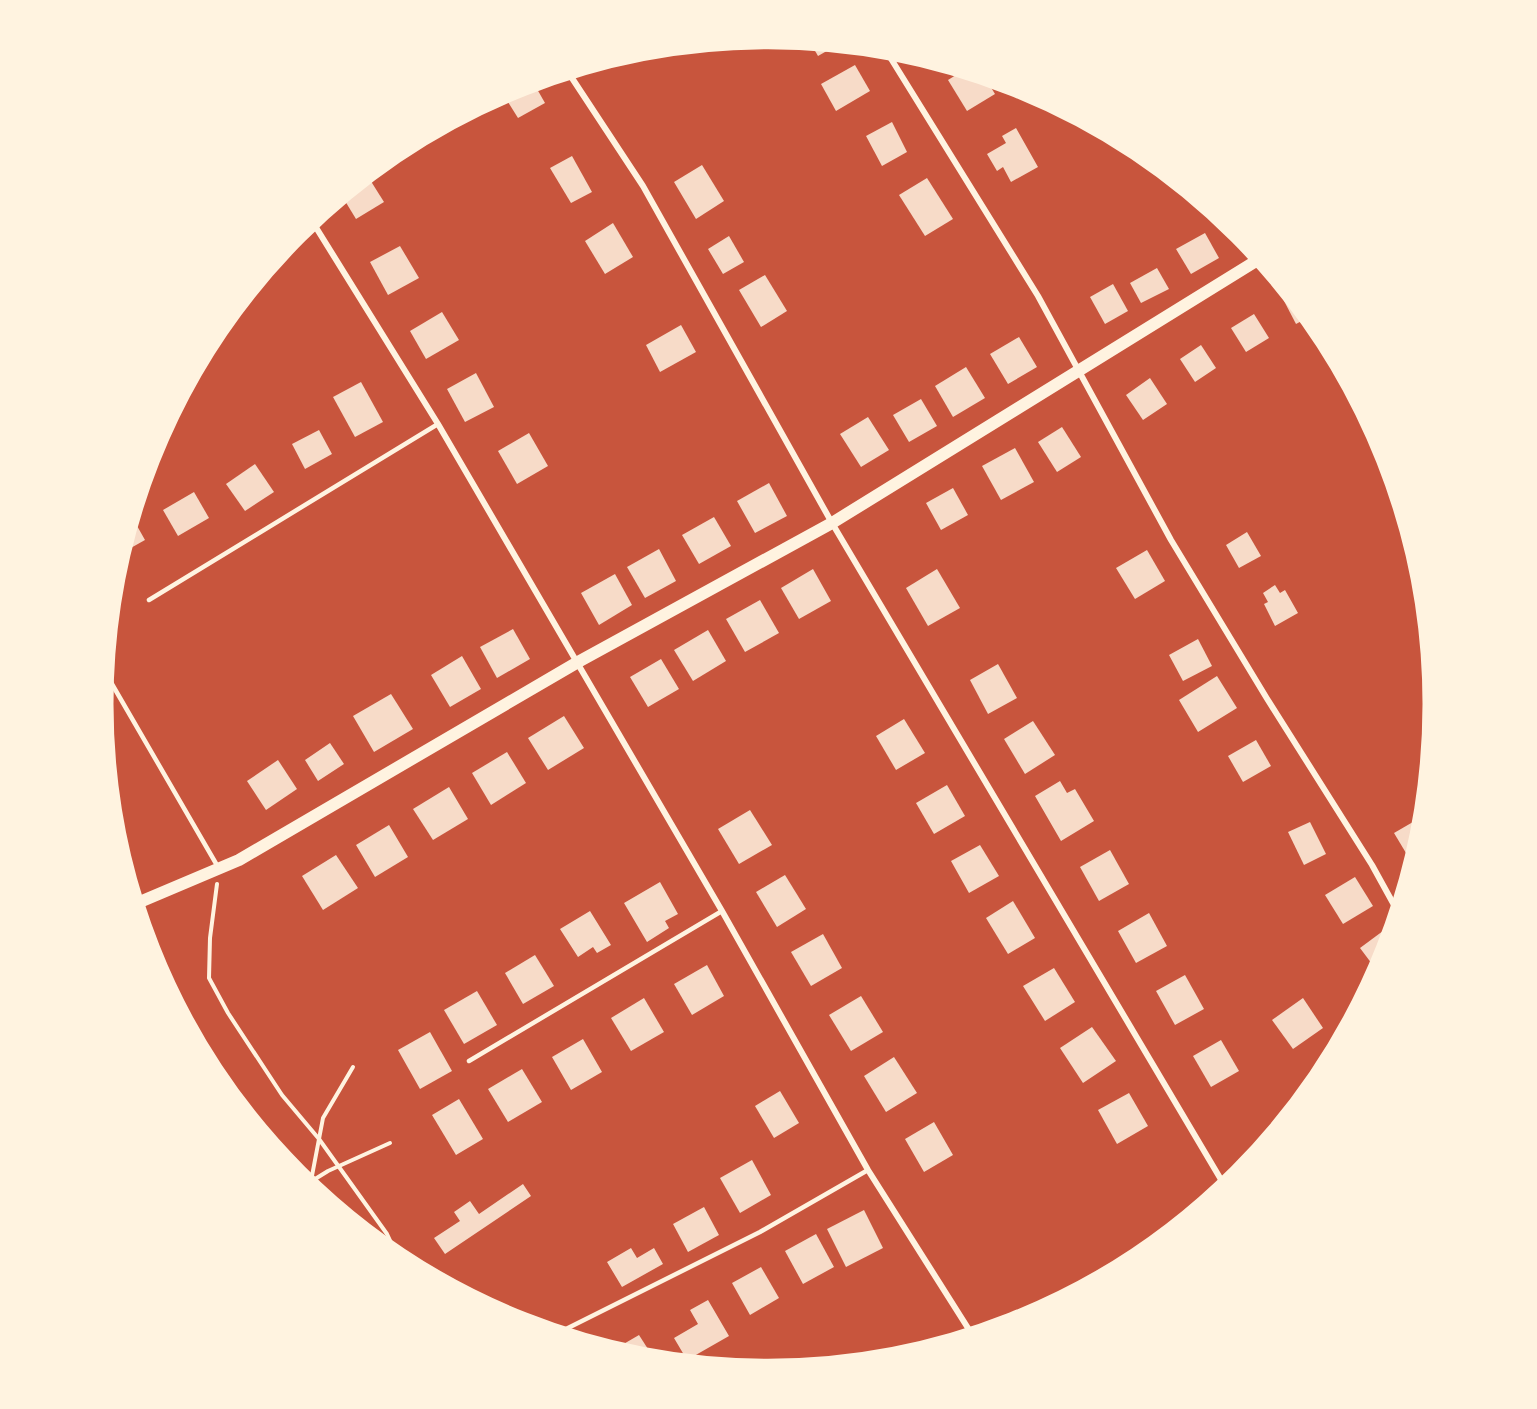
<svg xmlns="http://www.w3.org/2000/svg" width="1537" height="1409" viewBox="0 0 1537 1409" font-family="Lato,sans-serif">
<rect width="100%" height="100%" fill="#c8553d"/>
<g fill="#f7dbc8">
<path d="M 810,42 L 839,44 L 818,56 Z"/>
<path d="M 855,65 L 870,91 L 836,111 L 821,84 Z"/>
<path d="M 964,70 L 984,76 L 995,94 L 967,111 L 948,80 Z"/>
<path d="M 533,82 L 545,103 L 518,118 L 503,94 Z"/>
<path d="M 892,122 L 907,152 L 882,166 L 866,136 Z"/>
<path d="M 1016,128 L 1038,167 L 1011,182 L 1003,167 L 997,171 L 987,154 L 1006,143 L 1002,136 Z"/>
<path d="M 572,156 L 592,192 L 571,203 L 550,168 Z"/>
<path d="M 702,165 L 724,201 L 696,219 L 674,182 Z"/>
<path d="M 367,175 L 384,202 L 356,219 L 342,196 Z"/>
<path d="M 927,178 L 953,219 L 925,236 L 899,195 Z"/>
<path d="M 1226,222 L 1240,233 L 1246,240 L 1238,244 Z"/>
<path d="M 613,223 L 633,257 L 605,274 L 585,241 Z"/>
<path d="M 1205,233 L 1219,258 L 1191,274 L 1176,249 Z"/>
<path d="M 729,236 L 744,262 L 723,274 L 708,249 Z"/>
<path d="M 400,246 L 419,278 L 388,295 L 370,262 Z"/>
<path d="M 283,249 L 288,257 L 268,268 Z"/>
<path d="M 1157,268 L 1169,289 L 1141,303 L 1130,283 Z"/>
<path d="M 765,275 L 787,311 L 761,327 L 739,290 Z"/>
<path d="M 1113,284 L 1128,311 L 1105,324 L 1090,297 Z"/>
<path d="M 1290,293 L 1309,317 L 1296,324 L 1282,297 Z"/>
<path d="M 442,312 L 459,340 L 426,359 L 410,331 Z"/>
<path d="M 1254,314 L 1269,338 L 1246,352 L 1231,328 Z"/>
<path d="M 681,325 L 696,352 L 660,372 L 646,345 Z"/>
<path d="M 1019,337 L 1037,367 L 1008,384 L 990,354 Z"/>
<path d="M 1201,345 L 1216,368 L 1195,382 L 1180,359 Z"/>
<path d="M 966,367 L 985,398 L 953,417 L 935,386 Z"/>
<path d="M 476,373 L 494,407 L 465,422 L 447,389 Z"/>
<path d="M 1150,378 L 1167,404 L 1143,420 L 1126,395 Z"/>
<path d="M 361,382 L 383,422 L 355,437 L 333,397 Z"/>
<path d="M 921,399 L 937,426 L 909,442 L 893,415 Z"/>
<path d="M 868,417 L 889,450 L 861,467 L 840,434 Z"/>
<path d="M 1062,427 L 1081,457 L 1057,472 L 1038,442 Z"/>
<path d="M 319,430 L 332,454 L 305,469 L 292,444 Z"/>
<path d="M 529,433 L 548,466 L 517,484 L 498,451 Z"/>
<path d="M 1015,448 L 1034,482 L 1001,500 L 982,466 Z"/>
<path d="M 255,464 L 274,492 L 245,511 L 226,484 Z"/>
<path d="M 769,483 L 787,516 L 755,533 L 737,501 Z"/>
<path d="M 953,488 L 968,515 L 941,530 L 926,503 Z"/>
<path d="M 194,492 L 209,518 L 178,536 L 163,510 Z"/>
<path d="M 132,517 L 145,540 L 120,554 Z"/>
<path d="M 714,517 L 731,546 L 699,564 L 682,535 Z"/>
<path d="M 1247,532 L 1261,556 L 1239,568 L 1226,545 Z"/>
<path d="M 659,549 L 676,581 L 645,598 L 627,567 Z"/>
<path d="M 1147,550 L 1165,581 L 1135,599 L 1116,568 Z"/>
<path d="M 813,569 L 831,601 L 799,619 L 781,588 Z"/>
<path d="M 937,569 L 960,608 L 928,626 L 906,588 Z"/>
<path d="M 615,574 L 632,605 L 599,625 L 581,593 Z"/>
<path d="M 1275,585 L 1280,593 L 1285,590 L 1298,613 L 1275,626 L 1264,604 L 1268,602 L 1263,593 Z"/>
<path d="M 760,600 L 779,633 L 745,652 L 726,619 Z"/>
<path d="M 513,629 L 530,659 L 497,678 L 480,647 Z"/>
<path d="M 708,630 L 726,661 L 693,681 L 674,650 Z"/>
<path d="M 1198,639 L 1212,666 L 1183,681 L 1169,655 Z"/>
<path d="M 462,656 L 481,689 L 450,707 L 431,675 Z"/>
<path d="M 661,659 L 679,689 L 648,707 L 630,677 Z"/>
<path d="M 998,664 L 1017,698 L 988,714 L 970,680 Z"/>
<path d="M 1217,676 L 1237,708 L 1198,732 L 1179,700 Z"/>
<path d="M 391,694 L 413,729 L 374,752 L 353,716 Z"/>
<path d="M 564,716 L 584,748 L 548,770 L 528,738 Z"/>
<path d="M 904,719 L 925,753 L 896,770 L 876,736 Z"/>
<path d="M 1033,721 L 1055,755 L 1025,774 L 1004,739 Z"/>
<path d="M 1256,740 L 1271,766 L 1243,782 L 1228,756 Z"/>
<path d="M 330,743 L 344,764 L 318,781 L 305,760 Z"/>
<path d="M 507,752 L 526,783 L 491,805 L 472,773 Z"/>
<path d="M 278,760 L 297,789 L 266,810 L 247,781 Z"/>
<path d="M 1060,781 L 1067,793 L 1075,789 L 1094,821 L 1061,841 L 1035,796 Z"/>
<path d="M 947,785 L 965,816 L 934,834 L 916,803 Z"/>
<path d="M 449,787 L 468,819 L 433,840 L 413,809 Z"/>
<path d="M 750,810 L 772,845 L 739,864 L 718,829 Z"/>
<path d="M 1425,815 L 1423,835 L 1417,854 L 1409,858 L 1394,833 Z"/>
<path d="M 1310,822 L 1326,854 L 1304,865 L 1288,832 Z"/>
<path d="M 389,825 L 408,857 L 375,877 L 356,845 Z"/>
<path d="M 980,845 L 999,876 L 969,893 L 951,861 Z"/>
<path d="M 1110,850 L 1129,884 L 1099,901 L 1080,867 Z"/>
<path d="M 336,855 L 358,888 L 323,910 L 302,876 Z"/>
<path d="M 785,875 L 806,909 L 777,927 L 756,892 Z"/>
<path d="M 1355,877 L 1373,906 L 1343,924 L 1325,895 Z"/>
<path d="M 660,882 L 678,914 L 665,921 L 669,928 L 647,942 L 624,903 Z"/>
<path d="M 1013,901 L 1035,938 L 1008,954 L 986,918 Z"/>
<path d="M 590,911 L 611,945 L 597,953 L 593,947 L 578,957 L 560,929 Z"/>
<path d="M 1149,913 L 1167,946 L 1136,963 L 1118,931 Z"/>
<path d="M 1387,928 L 1392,934 L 1385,960 L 1378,972 L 1360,948 Z"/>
<path d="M 823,934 L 842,968 L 811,986 L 791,952 Z"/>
<path d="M 535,955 L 554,986 L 523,1004 L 505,973 Z"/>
<path d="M 707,965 L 724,996 L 692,1015 L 674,984 Z"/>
<path d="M 1054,968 L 1075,1002 L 1045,1021 L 1023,986 Z"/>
<path d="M 1185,975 L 1204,1009 L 1175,1025 L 1156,991 Z"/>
<path d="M 477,991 L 497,1025 L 464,1044 L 444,1010 Z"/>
<path d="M 861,996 L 883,1032 L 851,1051 L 829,1015 Z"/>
<path d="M 644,998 L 664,1032 L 631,1051 L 611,1018 Z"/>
<path d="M 1303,998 L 1323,1028 L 1293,1049 L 1272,1020 Z"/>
<path d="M 1092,1027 L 1116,1061 L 1083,1083 L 1060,1048 Z"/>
<path d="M 430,1032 L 452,1071 L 420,1089 L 398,1050 Z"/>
<path d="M 583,1039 L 602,1072 L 571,1090 L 552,1057 Z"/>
<path d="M 1221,1040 L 1239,1071 L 1211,1087 L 1193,1056 Z"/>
<path d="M 894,1057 L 917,1093 L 886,1112 L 864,1076 Z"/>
<path d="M 522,1069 L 542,1102 L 508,1122 L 488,1089 Z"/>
<path d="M 780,1091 L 799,1123 L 774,1138 L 755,1106 Z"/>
<path d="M 1129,1093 L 1148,1126 L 1117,1144 L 1098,1110 Z"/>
<path d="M 459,1099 L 483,1139 L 456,1155 L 432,1115 Z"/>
<path d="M 934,1122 L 953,1155 L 924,1172 L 905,1139 Z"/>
<path d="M 752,1160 L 771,1195 L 740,1213 L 720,1178 Z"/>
<path d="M 523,1184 L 531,1196 L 445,1254 L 434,1238 L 460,1221 L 454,1212 L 470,1201 L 479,1214 Z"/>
<path d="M 704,1207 L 719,1235 L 688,1252 L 673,1224 Z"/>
<path d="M 864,1210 L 883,1248 L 846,1267 L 827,1229 Z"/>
<path d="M 816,1234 L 834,1267 L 803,1284 L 785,1251 Z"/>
<path d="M 631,1248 L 637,1258 L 654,1248 L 663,1264 L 622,1287 L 607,1262 Z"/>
<path d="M 761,1267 L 779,1298 L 750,1315 L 732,1283 Z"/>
<path d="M 708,1300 L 729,1336 L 687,1360 L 674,1338 L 698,1324 L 690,1310 Z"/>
<path d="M 639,1335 L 655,1360 L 638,1359 L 617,1352 L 615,1349 Z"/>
</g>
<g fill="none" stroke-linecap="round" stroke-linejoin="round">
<g stroke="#fff3e0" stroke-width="4">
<path d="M 217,884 L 210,938 L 209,978 L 228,1013 L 282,1095 L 319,1139 L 387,1234 L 399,1260"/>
<path d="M 311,1181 L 323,1118 L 353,1067"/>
<path d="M 307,1184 L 328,1171 L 390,1143"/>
</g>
<g stroke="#fff3e0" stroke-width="4.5">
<path d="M 149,600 L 438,424"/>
<path d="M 105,672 L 218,867"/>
<path d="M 469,1061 L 722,911"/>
<path d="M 556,1334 L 760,1232 L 868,1170"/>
</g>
<g stroke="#fff3e0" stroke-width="6">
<path d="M 885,49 L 1038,296 L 1171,540 L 1266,697 L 1372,865 L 1399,914"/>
<path d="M 568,72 L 643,186 L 832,523 L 1226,1188"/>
<path d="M 312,221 L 438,424 L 722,911 L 868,1170 L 973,1336"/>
</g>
<path stroke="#fff3e0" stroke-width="12" d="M 135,904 L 239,860 L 578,662 L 832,523 L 1261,258"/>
</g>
<path d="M0 0H1537V1409H0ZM112 704a656 656 0 1 1 1312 0a656 656 0 1 1-1312 0Z" fill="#fff3e0" fill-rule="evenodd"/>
<path fill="none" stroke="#fff3e0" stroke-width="3" d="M112 704a656 656 0 1 1 1312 0a656 656 0 1 1-1312 0Z"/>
</svg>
